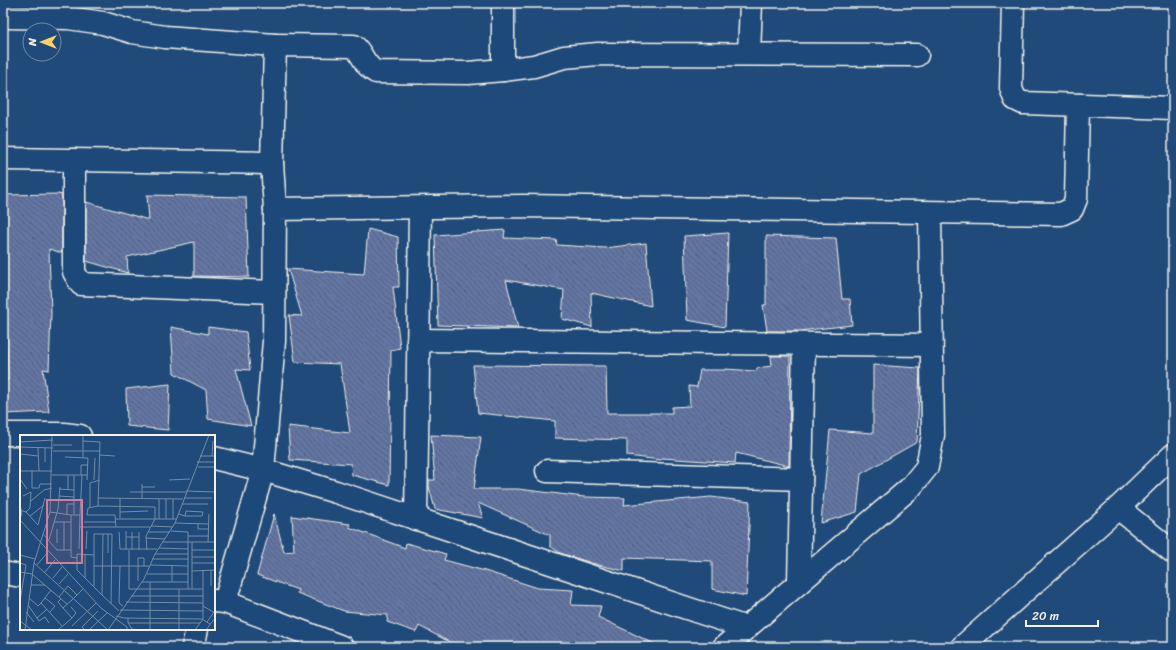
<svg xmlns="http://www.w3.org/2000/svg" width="1176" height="650" viewBox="0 0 1176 650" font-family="Sriracha,sans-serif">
<defs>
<pattern id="building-back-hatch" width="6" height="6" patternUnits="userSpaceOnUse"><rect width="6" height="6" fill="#6274a3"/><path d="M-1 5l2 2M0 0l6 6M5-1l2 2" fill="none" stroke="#576079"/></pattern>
</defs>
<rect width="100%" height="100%" fill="#1f4a7a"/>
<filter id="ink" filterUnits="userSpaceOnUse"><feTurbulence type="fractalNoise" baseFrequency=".025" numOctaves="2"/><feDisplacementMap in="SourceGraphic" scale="8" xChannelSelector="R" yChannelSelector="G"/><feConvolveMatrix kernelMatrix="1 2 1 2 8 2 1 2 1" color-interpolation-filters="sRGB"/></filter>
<g filter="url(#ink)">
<g fill="url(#building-back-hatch)" stroke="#f4f1e8">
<path d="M 58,194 L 62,195 L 62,253 L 49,249 L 51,313 L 49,370 L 43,369 L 49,412 L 3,414 L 3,379 L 8,380 L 6,293 L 3,292 L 3,195 Z"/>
<path d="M 147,195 L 246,197 L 249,277 L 194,276 L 194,242 L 127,257 L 128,273 L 86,261 L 86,202 L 149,220 Z"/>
<path d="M 368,229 L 398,237 L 399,287 L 393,287 L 400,348 L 391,350 L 389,485 L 352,475 L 351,464 L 290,460 L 288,426 L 350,433 L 340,364 L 295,362 L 289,315 L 302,316 L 288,269 L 364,274 Z"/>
<path d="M 505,230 L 504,238 L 556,240 L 557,245 L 605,248 L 646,243 L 651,306 L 591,293 L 592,327 L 562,319 L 564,290 L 506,280 L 518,328 L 438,325 L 435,235 Z"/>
<path d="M 728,233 L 725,327 L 687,320 L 684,236 Z"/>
<path d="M 766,236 L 836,238 L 842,299 L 850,299 L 852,325 L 799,331 L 767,331 L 763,305 L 766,305 Z"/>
<path d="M 171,327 L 208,334 L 208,327 L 246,332 L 250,370 L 236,369 L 251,426 L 208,419 L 206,390 L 174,373 Z"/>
<path d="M 771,356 L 790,356 L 789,466 L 736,453 L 735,463 L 662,458 L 661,460 L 627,456 L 627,440 L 555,438 L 555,421 L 478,413 L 473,365 L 606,366 L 607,413 L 672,413 L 672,407 L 690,406 L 689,386 L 697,387 L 700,370 L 725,370 L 725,369 L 756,371 L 757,368 L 772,366 Z"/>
<path d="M 873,365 L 920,368 L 917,442 L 861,474 L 857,512 L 821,523 L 830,430 L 873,433 Z"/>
<path d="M 170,384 L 168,430 L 127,426 L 126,389 Z"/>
<path d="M 431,435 L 481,437 L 474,489 L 518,489 L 584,497 L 625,498 L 624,505 L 711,497 L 750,502 L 746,596 L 712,589 L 712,561 L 624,558 L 624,571 L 595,564 L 560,553 L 550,546 L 550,535 L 478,503 L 483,518 L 435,509 L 429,487 L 429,480 L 435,480 Z"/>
<path d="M 274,514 L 284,552 L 294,551 L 292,516 L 350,524 L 349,527 L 405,548 L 406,543 L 446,554 L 444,560 L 485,571 L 538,588 L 573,590 L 571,605 L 601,606 L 598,617 L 661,647 L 459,647 L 419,626 L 416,632 L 387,622 L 388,615 L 344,611 L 297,593 L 298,590 L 257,575 Z"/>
</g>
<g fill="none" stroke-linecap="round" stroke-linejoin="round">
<g stroke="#f4f1e8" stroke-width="25">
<g id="minor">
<path d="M 1013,3 L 1011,88 L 1015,99 L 1023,103 L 1173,108"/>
<path d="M 3,17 L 68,18 L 103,23 L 132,32 L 165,37 L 275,45"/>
<path d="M 749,54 L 751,3"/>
<path d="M 503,70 L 503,3"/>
<path d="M 3,159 L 272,163"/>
<path d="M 74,160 L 74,272 L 81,284 L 274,292"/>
<path d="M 275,209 L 272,163 L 275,45 L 354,46 C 364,55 363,65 376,72 L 468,73 L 503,70 L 534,66 L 564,57 L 598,54 L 917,55"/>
<path d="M 418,340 L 931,345"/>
<path d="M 3,434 L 64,434 L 80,436"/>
<path d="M 214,458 L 263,470 L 336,492 L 747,628"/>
<path d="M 547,471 L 801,479"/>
<path d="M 1118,508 L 1173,552"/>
<path d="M 416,519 L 420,208"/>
<path d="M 799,583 L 804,344"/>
<path d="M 225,602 L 263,470 L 274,341 L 275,209 L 523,206 L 1061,214 L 1072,209 L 1076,199 L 1078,105"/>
<path d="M 193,647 L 197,629"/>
<path d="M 724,647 L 910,488 L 927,467 L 933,435 L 930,213"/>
<path d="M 962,647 L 1118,508 L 1173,455"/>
</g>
</g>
<g stroke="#f4f1e8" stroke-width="25">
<g id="tertiary">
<path d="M 3,573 L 21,576"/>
<path d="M 214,601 L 225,602 L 342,647"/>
</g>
</g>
<use href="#minor" stroke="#1f4a7a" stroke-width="22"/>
<use href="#tertiary" stroke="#1f4a7a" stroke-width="22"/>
</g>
</g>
<g transform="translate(20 435)">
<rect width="195" height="195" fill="#1f4a7a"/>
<path fill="none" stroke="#748da6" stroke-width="1" d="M 63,0 L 63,6 L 80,7 L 78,71 L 135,72 L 135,84 L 126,101 L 127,115M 63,6 L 63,22M 0,7 L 33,5M 33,10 L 52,10M 0,12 L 33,13M 18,13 L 19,36M 33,16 L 80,16M 0,19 L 18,21M 80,20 L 95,21M 180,21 L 195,21M 192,21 L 193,6M 45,22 L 68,23 L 67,45M 25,27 L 25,13M 177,27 L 195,27M 178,32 L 195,32M 12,35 L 12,53 L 19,53 L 20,49 L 32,49M 0,36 L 32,36M 32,40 L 54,40M 61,40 L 61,30 L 68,30M 0,44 L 7,54M 74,45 L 75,23M 149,45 L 170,44M 122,52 L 135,52M 39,54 L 54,55 L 54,40 L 67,40M 48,54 L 48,40M 166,56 L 195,57M 110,57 L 166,57M 3,61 L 11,57 L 10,73 L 6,77M 39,61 L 54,62M 78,63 L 163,64M 164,63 L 192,63M 122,64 L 122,49M 139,64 L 139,84M 11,66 L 24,55 L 32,53M 162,69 L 188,69M 0,70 L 2,79 L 0,83M 70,73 L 70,48 L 80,45M 0,75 L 6,77 L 18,90 L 25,63M 30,77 L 51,80 L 51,122 L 57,123M 100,77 L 128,76M 54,79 L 54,55M 159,79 L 165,81 L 182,81 L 183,77 L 166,76 L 165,81M 47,80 L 47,69 L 54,69M 51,80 L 60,80 L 59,114M 60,80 L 62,40M 10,81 L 24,70M 100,83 L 100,64M 96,84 L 157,84M 146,84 L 146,64M 153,84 L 153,64M 0,85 L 81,173 L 107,192 L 107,195M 34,87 L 51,87M 64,87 L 96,87M 155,88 L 189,89M 178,88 L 178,94 L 188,94M 131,91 L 153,92M 59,92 L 96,92 L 95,80 L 67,80 L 68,73 L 78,71M 96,92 L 130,92M 151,96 L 168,97 L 168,154M 99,97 L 100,114 L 137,114M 112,97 L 112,115M 119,97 L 119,115M 128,97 L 150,97M 23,99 L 37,115 L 51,115M 168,101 L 189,101M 106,102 L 119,102M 126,103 L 145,104M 29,105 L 38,74 L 40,52M 143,107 L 195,107M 188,107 L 189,79M 37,108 L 37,94M 139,113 L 168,114M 66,114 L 67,96M 44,115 L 44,87M 106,115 L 106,96M 109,115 L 109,154 L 183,154M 172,115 L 195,115M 88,118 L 88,99M 65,119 L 65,143M 135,119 L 168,119M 0,120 L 15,124M 172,122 L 195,122M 132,124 L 168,124M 0,128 L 6,130 L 0,166M 14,128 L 88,195M 172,128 L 195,128M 17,130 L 28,117M 130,130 L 168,131M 74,131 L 129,131M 100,131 L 99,168 L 103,171M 152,131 L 152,147M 191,135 L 191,151M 172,136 L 195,135M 0,137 L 12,139M 25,137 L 35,125M 127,139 L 168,139M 13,140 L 47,169M 33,143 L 42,132M 118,146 L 118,123 L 124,123 L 124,131M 122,147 L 168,147M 130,147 L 130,195M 39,149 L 48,139M 11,150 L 25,150M 74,151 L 74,120M 159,154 L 159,195M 172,154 L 172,107M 31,155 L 21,168 L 42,191M 82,160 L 83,99M 111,161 L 183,161M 39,162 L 48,151 L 57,160M 9,163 L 18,171 L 21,168M 25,163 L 35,171 L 30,177M 54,163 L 63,154M 41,164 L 38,167 L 43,173M 106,167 L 183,168M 91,169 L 92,99 L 74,99 L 74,120 L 57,119 L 57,135 L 82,160 L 99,176M 8,170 L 19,186 L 25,182 L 29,188M 183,171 L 195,178M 51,172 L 56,178 L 52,183M 100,175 L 183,176M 6,177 L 14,187M 96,181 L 104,183 L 182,184 L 190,189M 17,183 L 27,174M 108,183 L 108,188 L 180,188M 0,186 L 12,195M 187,187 L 194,177M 108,188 L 112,194 L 120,195M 52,191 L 76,168M 5,195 L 14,128 L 30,77 L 32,0M 38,195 L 52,183 L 43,173 L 53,164M 65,195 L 62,192 L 78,176M 69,195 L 87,178M 88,195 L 124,144 L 135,119 L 155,88 L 189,0M 175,195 L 183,184 L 183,135M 186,195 L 195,183"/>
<path fill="#d87a9a" fill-opacity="0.15" stroke="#d87a9a" stroke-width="2" d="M 27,65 L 62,65 L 62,128 L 27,128 Z"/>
<rect width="195" height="195" fill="none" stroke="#f4f1e8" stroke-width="2"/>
</g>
<rect width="1176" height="650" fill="none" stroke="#1f4a7a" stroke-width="16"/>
<rect x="8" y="8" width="1160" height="634" fill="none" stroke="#f4f1e8" stroke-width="1.5" filter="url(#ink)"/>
<g transform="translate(42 42) rotate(270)"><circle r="19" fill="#1f4a7a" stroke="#748da6"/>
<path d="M0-3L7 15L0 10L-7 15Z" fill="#ffd166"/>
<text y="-6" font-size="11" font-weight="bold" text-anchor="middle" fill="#f4f1e8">N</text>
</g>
<path d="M1026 620v6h72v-6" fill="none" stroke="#f4f1e8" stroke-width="2"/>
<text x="1032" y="620" font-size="12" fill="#f4f1e8" stroke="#1f4a7a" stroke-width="3" paint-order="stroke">20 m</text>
</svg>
